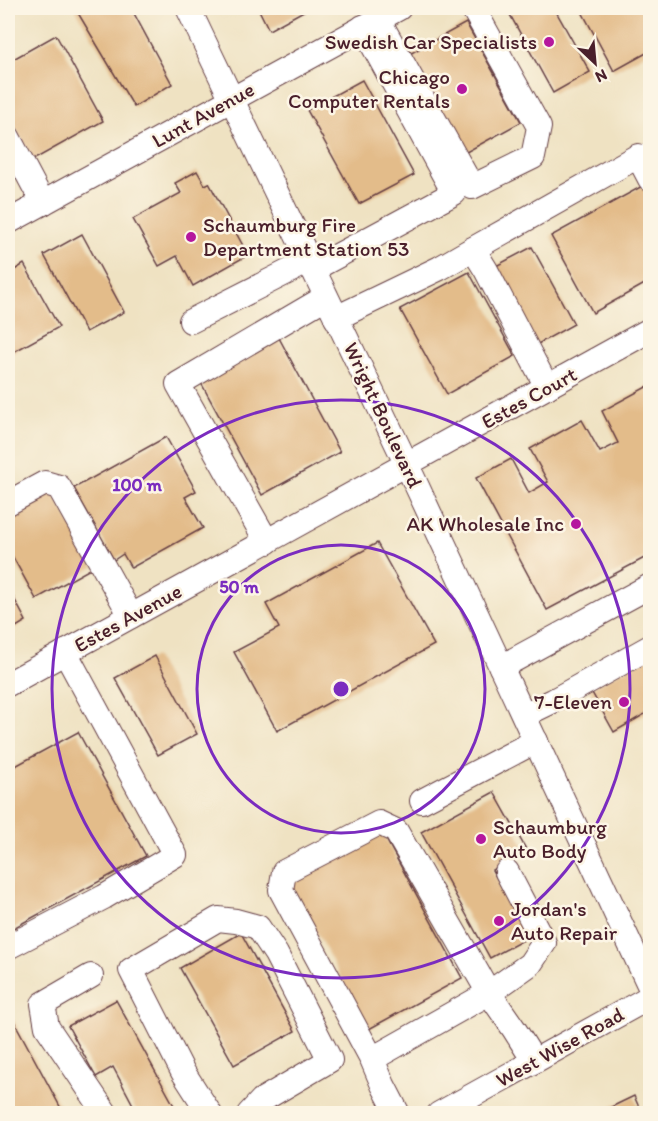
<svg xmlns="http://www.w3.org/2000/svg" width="658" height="1121" viewBox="0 0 658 1121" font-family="Itim,sans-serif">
<rect width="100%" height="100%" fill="#fcf5e5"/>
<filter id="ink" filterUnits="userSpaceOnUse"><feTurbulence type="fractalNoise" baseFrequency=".0167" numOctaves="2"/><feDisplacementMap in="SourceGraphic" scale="12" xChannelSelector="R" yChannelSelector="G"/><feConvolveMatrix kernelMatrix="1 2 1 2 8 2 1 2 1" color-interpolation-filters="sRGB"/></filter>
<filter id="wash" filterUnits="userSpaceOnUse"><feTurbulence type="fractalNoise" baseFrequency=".008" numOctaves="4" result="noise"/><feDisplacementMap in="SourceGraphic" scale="24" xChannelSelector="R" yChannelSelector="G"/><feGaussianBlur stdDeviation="1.35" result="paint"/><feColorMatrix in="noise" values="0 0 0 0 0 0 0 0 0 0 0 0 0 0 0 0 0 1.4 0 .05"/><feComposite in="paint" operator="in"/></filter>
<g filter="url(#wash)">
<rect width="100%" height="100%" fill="#efe2c2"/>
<g id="blocks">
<g fill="#e3bc8a">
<path d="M 75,8 L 131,8 L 172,84 L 134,107 Z"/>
<path d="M 258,8 L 309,8 L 269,30 Z"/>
<path d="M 515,8 L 554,8 L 590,72 L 553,93 L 508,11 Z"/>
<path d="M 580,8 L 650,8 L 650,51 L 614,71 Z"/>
<path d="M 466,23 L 521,122 L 459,156 L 404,57 Z"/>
<path d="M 56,35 L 103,121 L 33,160 L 8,113 L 8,62 Z"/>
<path d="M 362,80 L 414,175 L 359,204 L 307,110 Z"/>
<path d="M 197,171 L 205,185 L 209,183 L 248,255 L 193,286 L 177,256 L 159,266 L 133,219 L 181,193 L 175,183 Z"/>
<path d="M 646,184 L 650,192 L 650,281 L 593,313 L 551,236 Z"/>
<path d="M 82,234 L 124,312 L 86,332 L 44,255 Z"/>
<path d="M 532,247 L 574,324 L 536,345 L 494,267 Z"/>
<path d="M 24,264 L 59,327 L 8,355 L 8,274 Z"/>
<path d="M 469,272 L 515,356 L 447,394 L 400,309 Z"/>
<path d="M 278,336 L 340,452 L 262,495 L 199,379 Z"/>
<path d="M 650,385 L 650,555 L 547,610 L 476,478 L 511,459 L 529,493 L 548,482 L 530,449 L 582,420 L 600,452 L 618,443 L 602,411 Z"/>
<path d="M 166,437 L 196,491 L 185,497 L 203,528 L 131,568 L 123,554 L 114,560 L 74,488 Z"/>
<path d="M 52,491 L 94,567 L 36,599 L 8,548 L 8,515 Z"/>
<path d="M 377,543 L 434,645 L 277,731 L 234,652 L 279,628 L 266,604 Z"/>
<path d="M 8,587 L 26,621 L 8,632 Z"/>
<path d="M 155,656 L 197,734 L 158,755 L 115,678 Z"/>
<path d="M 650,656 L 650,711 L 614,732 L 590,689 Z"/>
<path d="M 78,732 L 146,856 L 8,931 L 8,770 Z"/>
<path d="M 494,792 L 527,851 L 492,870 L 529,937 L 490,958 L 421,832 Z"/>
<path d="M 382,832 L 462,978 L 369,1029 L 289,882 Z"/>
<path d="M 241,933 L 295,1031 L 234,1065 L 180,968 Z"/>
<path d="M 116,1000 L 177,1111 L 173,1114 L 138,1114 L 113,1067 L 96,1077 L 68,1026 Z"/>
<path d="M 8,1010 L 64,1114 L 8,1114 Z"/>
<path d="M 634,1096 L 642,1114 L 604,1114 L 603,1111 Z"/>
</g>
</g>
</g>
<g filter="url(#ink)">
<use href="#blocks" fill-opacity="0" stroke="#633c42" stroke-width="1.5"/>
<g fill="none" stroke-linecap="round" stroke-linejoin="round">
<g stroke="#633c42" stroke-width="26">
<g id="minor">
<path d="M 188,8 L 407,465 L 650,987"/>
<path d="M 378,19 L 472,187 L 533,157 L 539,127 L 473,8"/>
<path d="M 8,137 L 43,203"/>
<path d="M 8,222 L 399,8"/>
<path d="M 473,249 L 638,156 L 650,179"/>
<path d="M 313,269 L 454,193 L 363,27"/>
<path d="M 336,318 L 440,268 L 473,249 L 486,270 L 547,387"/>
<path d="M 191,321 L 309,261"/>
<path d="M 8,503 L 45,483 L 59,487 L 131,616"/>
<path d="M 267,542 L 178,384 L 326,297"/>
<path d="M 501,667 L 650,586"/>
<path d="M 8,684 L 650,330"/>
<path d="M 524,715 L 553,701 L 650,647"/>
<path d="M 422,801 L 536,741"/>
<path d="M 507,872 L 544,943 L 530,964 L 489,993 L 514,1029 L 534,1061"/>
<path d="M 8,947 L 104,897 L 175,855 L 65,652"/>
<path d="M 91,976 L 43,1004 L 47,1027 L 106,1114"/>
<path d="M 372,1059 L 281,890 L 284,872 L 379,823 L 396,831 L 489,993 L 372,1059 L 383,1085 L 398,1114"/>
<path d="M 210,1114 L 183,1072 L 131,970 L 218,919 L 236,921 L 258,927 L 276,954 L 330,1060 L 262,1100 L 249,1114"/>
<path d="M 439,1114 L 650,997"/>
</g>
</g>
<use href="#minor" stroke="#fff" stroke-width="24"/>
</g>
</g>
<g fill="none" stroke="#7b2cbf" stroke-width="3">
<circle cx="341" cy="689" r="144"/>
<circle cx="341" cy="689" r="289"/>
</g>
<g fill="#b5179e" stroke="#fcf5e5" stroke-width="2">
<circle cx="549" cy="42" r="6"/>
<circle cx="462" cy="89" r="6"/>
<circle cx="191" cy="237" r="6"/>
<circle cx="576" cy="524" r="6"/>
<circle cx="624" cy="702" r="6"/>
<circle cx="481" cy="839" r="6"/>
<circle cx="499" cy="921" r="6"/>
</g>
<g text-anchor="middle" stroke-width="5" stroke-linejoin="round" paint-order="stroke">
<g font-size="21" fill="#4a1f2b" stroke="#fcf5e5" text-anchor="end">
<text x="537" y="49">Swedish Car Specialists</text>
<text x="450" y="84">Chicago<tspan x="450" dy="24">Computer Rentals</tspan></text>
<text x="203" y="232" text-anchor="start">Schaumburg Fire<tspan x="203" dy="24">Department Station 53</tspan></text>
<text x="564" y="531">AK Wholesale Inc</text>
<text x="612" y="709">7-Eleven</text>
<text x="493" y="834" text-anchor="start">Schaumburg<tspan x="493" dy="24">Auto Body</tspan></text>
<text x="511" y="916" text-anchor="start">Jordan's<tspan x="511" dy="24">Auto Repair</tspan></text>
</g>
<g font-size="21" fill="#4a1f2b" stroke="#fcf5e5">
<text transform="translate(203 115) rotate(-29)" y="7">Lunt Avenue</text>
<text transform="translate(529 398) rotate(-29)" y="7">Estes Court</text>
<text transform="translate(383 415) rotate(65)" y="7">Wright Boulevard</text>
<text transform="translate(128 618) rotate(-29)" y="7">Estes Avenue</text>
<text transform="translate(560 1047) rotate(-29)" y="7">West Wise Road</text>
</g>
</g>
<circle cx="341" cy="689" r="9" fill="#7b2cbf" stroke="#fcf5e5" stroke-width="3"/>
<g font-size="18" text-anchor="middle" font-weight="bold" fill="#7b2cbf" stroke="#fcf5e5" stroke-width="5" stroke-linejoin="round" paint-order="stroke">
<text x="137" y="491">100 m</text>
<text x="239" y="593">50 m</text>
</g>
<rect width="658" height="1121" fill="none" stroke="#fcf5e5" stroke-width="30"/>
<g transform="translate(595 63) rotate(154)" stroke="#fcf5e5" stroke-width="4.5" paint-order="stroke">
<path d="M0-4.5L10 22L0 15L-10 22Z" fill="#4a1f2b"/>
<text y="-9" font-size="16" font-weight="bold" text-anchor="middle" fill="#4a1f2b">N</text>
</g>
</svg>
